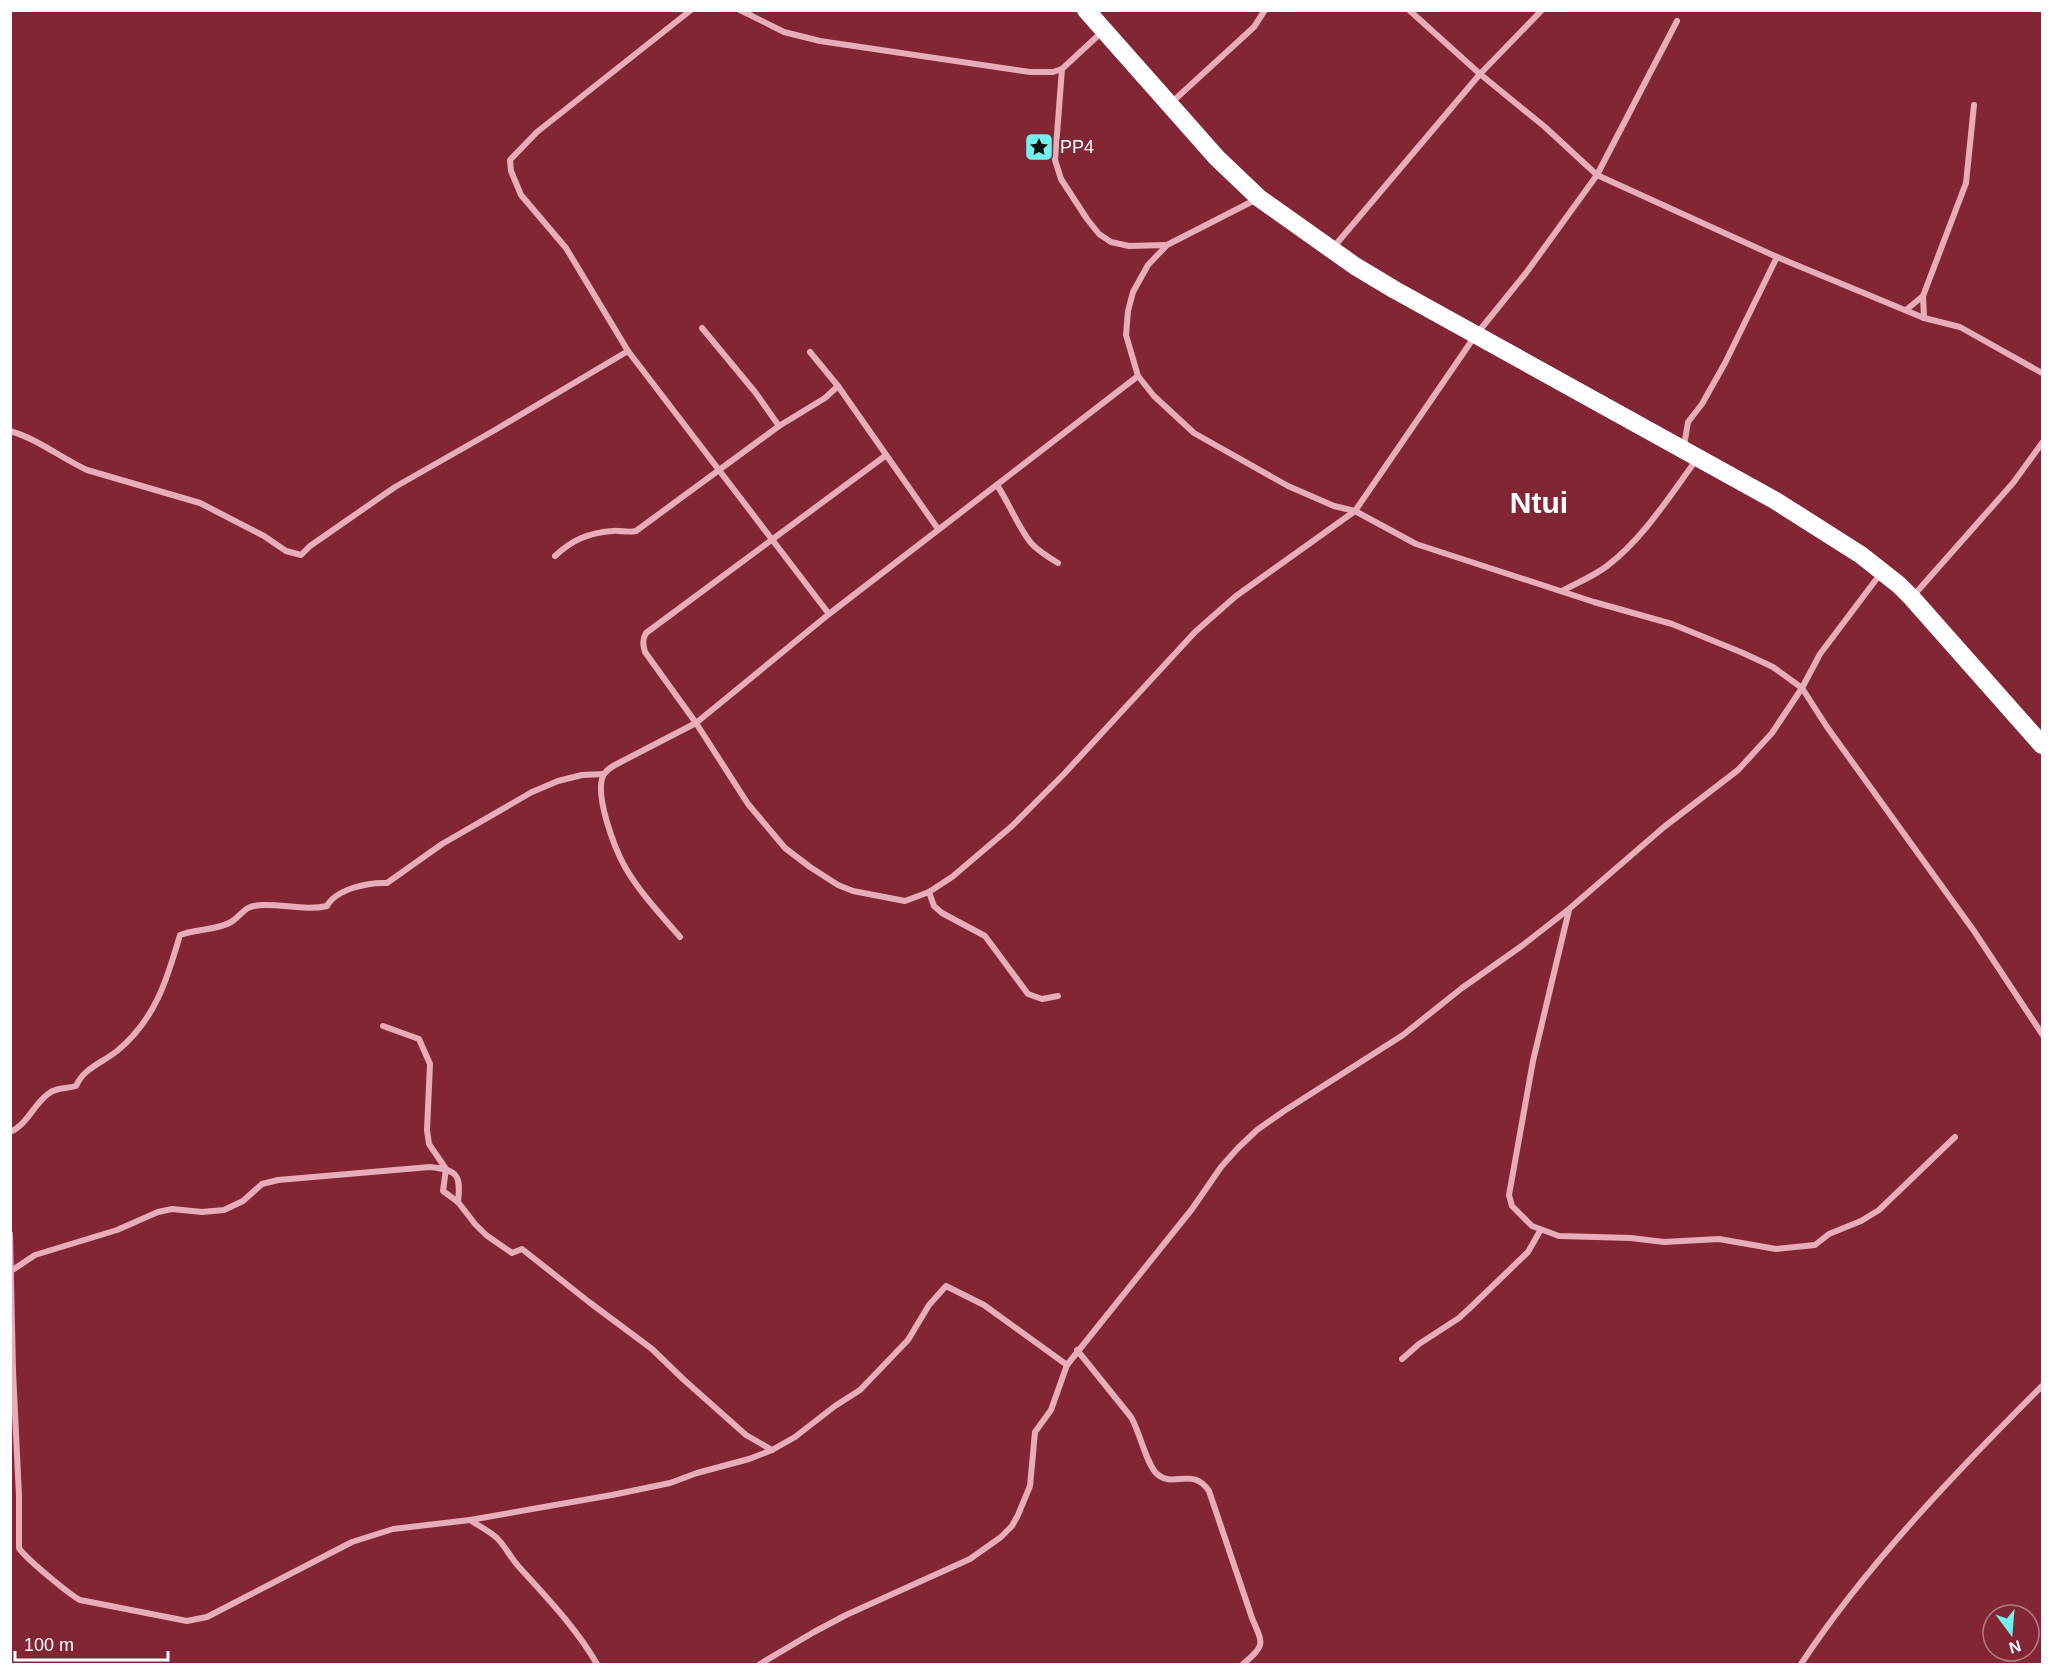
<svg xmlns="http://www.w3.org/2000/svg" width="2053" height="1675" viewBox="0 0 2053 1675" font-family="Arial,sans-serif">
<rect width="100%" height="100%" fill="#822534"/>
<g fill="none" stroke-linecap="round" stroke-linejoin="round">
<g stroke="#e7adb8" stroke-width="6">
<path d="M 691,10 L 537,132 L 510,160 L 511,171 L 521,195 L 566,248 L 628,351 L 829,614"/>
<path d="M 740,10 L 784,32 L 820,41 L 1030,72 L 1053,72 L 1062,69 L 1103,31"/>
<path d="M 1409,10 L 1480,74 L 1545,127 L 1597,175 L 1777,257 L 1924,318 L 1960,327 L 2042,373"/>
<path d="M 1062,69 L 1055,160 L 1061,179 L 1087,219 L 1099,234 L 1111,242 L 1129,246 L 1166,245"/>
<path d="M 1171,103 L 1254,27 L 1265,10"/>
<path d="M 1255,200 L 1167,245 L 1148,265 L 1133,292 L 1128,311 L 1126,335 L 1138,376 L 1154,396 L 1194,433 L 1288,486 L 1334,506 L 1355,511 L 1416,544 L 1594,602 L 1672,624 L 1743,653 L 1773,667 L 1802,688 L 1827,727 L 1974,931 L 2042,1034"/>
<path d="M 1332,249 L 1480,74 L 1542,10"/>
<path d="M 1906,310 L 1923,296"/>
<path d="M 1924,318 L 1923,296 L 1966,183 L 1974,105"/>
<path d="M 702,328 L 755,392 L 779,426"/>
<path d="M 810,352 L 838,386 L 938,529"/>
<path d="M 10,431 C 38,439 61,458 87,470 L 200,503 L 264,536 L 286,551 L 301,555 L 310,546 L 395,487 L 495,430 L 628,351"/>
<path d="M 1684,446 L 1688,422 L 1702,404 L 1725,363 L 1777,257"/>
<path d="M 885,456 L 646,633 C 642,640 643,645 645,652 L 696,723 L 748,804 L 785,848 L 810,867 L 838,885 L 853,891 L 905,901 L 929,892 L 952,877 L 1012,826 L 1064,774 L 1195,632 L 1236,596 L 1355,511 L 1475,336 L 1526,273 L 1597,175 L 1677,21"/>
<path d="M 997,485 C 1009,503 1018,527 1031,543 C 1038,551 1048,557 1058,563"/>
<path d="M 555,556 C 572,540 588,533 612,531 C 620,530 628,533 636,531 L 779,426 L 825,398 L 838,386"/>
<path d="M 1562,591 C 1577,583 1594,576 1607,566 C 1644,538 1670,495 1697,459"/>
<path d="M 1914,595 L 2013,483 L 2042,443"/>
<path d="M 929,892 L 934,906 L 942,913 L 985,936 L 1028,994 L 1042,999 L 1058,996"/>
<path d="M 1569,910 L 1533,1061 L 1509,1195 L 1512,1206 L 1532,1226 L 1559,1236 L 1631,1238 L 1664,1242 L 1719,1239 L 1776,1249 L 1815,1245 L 1829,1234 L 1861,1221 L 1879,1210 L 1955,1137"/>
<path d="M 680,937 C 661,915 640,893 625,867 C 615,849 593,793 604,774 C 607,770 611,767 615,765 L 696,723 L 829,614 L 1138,376"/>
<path d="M 383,1026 L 419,1039 L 430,1064 L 427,1130 L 429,1144 L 446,1169 L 443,1191 L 458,1202 L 475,1224 L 486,1235 L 512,1253 L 522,1249 L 589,1302 L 652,1349 L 683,1379 L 746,1435 L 772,1450"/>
<path d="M 10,1132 C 27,1125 34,1104 48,1094 C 56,1087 66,1089 76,1086 C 84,1068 102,1063 117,1051 C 155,1020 167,980 180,935 C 195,929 221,930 234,920 C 245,911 245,906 262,905 C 283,904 306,911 327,906 C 336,889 369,882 387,883 L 442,844 L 532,792 L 558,781 L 582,775 L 604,774"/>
<path d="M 10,1234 L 13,1371 L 19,1496 L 19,1548 C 24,1557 70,1595 80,1600 L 187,1621 L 207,1617 L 352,1542 L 393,1529 L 470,1520 L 612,1495 L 670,1483 L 697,1473 L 749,1459 L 772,1450 L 795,1437 L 835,1406 L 860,1390 L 908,1340 L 929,1305 L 946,1286 L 984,1305 L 1067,1365"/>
<path d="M 11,1271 L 35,1255 L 117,1230 L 158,1212 L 172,1209 L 202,1212 L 224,1210 L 243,1201 L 262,1184 L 278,1180 L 430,1167 C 458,1170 461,1175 458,1202"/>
<path d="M 1077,1350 L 1131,1417 C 1140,1432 1146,1464 1157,1474 C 1174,1489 1192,1466 1209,1491 L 1252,1618 C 1263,1644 1266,1645 1243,1664"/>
<path d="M 1402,1359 L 1419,1344 L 1459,1318 L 1473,1305 L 1528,1252 L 1540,1231"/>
<path d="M 470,1520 C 479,1526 489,1531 497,1538 C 506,1547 511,1559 520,1568 C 548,1599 576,1628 597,1664"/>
<path d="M 760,1664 L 814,1632 L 846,1615 L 970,1559 L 1001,1537 L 1012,1526 L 1018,1515 L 1030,1486 L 1035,1432 L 1051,1410 L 1067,1365 L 1192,1209 L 1221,1167 L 1238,1148 L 1257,1130 L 1284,1111 L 1403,1035 L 1462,988 L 1523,945 L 1569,909 L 1664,827 L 1738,770 L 1772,733 L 1802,688 L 1820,654 L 1881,573"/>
<path d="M 1801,1664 C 1867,1564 1957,1471 2042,1386"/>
</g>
<path stroke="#fff" stroke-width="18" d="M 1086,10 L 1217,158 L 1259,198 L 1355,266 L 1395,290 L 1776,501 L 1861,555 L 1899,585 L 1912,598 L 2042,745"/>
</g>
<defs>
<g id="sight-square" transform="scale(1.5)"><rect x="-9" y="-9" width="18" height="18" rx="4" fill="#72f0ee" stroke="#822534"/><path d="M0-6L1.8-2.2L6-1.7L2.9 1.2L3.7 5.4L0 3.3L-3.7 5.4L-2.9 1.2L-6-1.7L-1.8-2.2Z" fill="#111"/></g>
</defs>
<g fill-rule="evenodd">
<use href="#sight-square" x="1039" y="147"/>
</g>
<g text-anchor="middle" stroke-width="4.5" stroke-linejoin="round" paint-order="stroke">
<g font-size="18" fill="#fff" stroke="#822534" text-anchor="start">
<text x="1060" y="153">PP4</text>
</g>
<g font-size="30" font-weight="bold" fill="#fff" stroke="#822534">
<text x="1539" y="513">Ntui</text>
</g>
</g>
<rect width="2053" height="1675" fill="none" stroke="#ffffff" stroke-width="24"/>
<g transform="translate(2011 1633) rotate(164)"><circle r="28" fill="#822534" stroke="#b47c85" stroke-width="1.5"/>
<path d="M0-4.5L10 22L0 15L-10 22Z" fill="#72f0ee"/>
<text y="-9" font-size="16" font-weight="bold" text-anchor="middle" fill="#ffffff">N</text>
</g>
<path d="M15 1651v9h153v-9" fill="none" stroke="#ffffff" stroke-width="3"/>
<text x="24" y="1651" font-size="18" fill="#ffffff" stroke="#822534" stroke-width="4.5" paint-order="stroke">100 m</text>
</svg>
